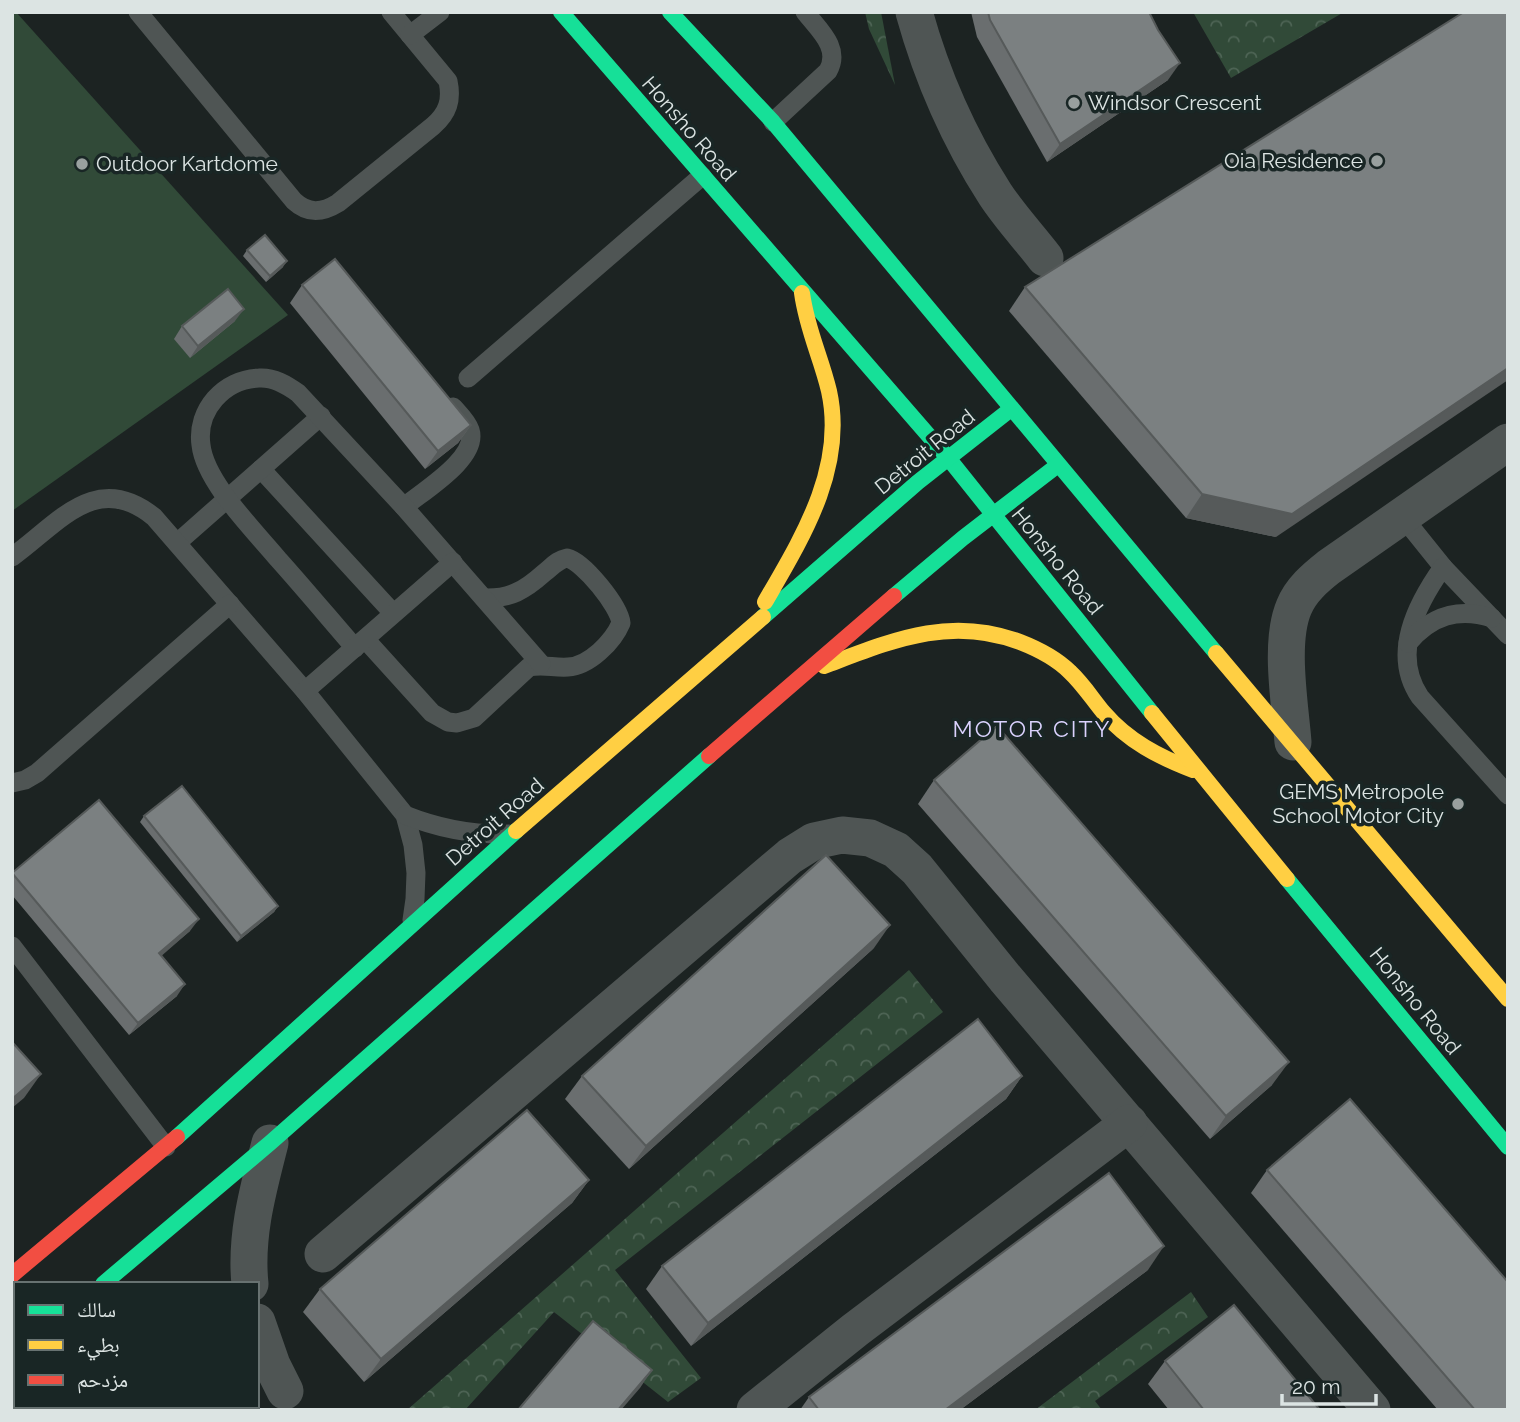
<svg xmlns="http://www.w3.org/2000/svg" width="1520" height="1422" viewBox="0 0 1520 1422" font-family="Raleway,'Noto Naskh Arabic',sans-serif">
<defs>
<pattern id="park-crowns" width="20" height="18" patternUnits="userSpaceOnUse" patternTransform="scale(1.75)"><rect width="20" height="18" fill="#314a38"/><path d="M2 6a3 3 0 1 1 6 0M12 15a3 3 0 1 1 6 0" fill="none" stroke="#4e6455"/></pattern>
</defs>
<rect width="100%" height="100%" fill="#1c2322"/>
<g fill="url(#park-crowns)">
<path d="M 865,12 L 881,12 L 895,85 L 869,29 Z"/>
<path d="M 1193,12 L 1344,12 L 1231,78 Z"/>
<path d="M 909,970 L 943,1012 L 615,1270 L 701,1378 L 668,1402 L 554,1312 L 465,1410 L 407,1410 Z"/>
<path d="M 1191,1292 L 1208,1317 L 1095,1401 L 1102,1410 L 1035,1410 Z"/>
</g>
<path fill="#314a38" d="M 12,12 L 16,12 L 288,315 L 12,511 Z"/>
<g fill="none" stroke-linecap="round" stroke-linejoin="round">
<g stroke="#4f5554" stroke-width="19">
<path d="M 138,12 L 294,201 C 308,214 322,213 338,203 L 433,126 C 448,113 452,100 448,81 L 391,12"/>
<path d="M 410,35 L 440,12"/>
<path d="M 773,122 L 828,71 C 841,48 819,30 805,12"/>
<path d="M 468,378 L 702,176"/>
<path d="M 261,469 L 393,613"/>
<path d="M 404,507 C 423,491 479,458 470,430 C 467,421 459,414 453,407"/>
<path d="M 1402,516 L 1443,567"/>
<path d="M 177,543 L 321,416"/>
<path d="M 12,557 C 59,523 96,470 154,517 L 305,691 L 405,815 L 413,845 L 416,873 L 415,899 L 412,920"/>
<path d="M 1508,635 L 1443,567 C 1416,605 1391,654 1420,697 L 1508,795"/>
<path d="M 365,639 L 432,713 L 448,722 L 457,723 L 474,718 L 529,667 C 543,664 554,668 568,667 C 589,666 613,642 621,623 C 619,606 584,562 567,558 C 557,560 552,567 544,573 C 525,590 510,599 484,598"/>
<path d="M 1408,643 C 1431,616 1458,607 1492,618"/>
<path d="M 355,648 C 329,618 304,588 278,559 C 254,530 205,482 201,445 C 196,410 224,379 259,378 C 274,377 287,385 298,393 L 404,507 L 541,664"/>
<path d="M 305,691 L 453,562"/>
<path d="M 12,783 L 25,780 L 37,773 L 230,604"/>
<path d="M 405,815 C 440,829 472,835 509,834"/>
<path d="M 12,946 L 166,1147"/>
</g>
<g stroke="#4f5554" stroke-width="37">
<path d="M 914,12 C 932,77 959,138 995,194 C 1010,217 1029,237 1045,258"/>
<path d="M 1293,742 C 1290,704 1279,642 1294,607 C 1301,590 1315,578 1329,567 L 1508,442"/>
<path d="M 323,1254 L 790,856 L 814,841 L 842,835 L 870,838 L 896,850 L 917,869 L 1005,978 L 1372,1410"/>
<path d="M 250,1284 C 245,1236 258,1190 270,1143"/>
<path d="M 257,1322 L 272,1365 L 285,1391"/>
<path d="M 755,1410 L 855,1330 L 1129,1123"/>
</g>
<g stroke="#16e098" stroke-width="16">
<path d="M 561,12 L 949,459 L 1152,713"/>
<path d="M 670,12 L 773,122 L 1216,653"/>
<path d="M 894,596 L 963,538 L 1058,465"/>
<path d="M 763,617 L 918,482 L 1011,409"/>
<path d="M 1287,879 L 1508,1147"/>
<path d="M 177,1137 L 516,831"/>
<path d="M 103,1284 L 270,1143 L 709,756"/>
<path d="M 12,1362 L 16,1359"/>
</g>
<g stroke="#ffcf43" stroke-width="16">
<path d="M 765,602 C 802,538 846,468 829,391 C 821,357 807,330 802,293"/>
<path d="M 1216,653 L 1508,999"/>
<path d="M 824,666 C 891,641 949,615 1020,642 C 1038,649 1056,658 1070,672 C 1083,684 1093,700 1104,713 C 1128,741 1159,757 1193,770"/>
<path d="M 1152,713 L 1287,879"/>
<path d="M 516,831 L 763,617"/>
</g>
<g stroke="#f24e42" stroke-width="16">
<path d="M 709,756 L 894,596"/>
<path d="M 12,1275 L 177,1137"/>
</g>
</g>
<g fill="#6a6e6f">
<path d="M 971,12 L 1149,12 L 1168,80 L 1047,162 L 977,37 Z"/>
<path d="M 247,250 L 283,267 L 266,282 L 243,256 Z"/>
<path d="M 302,285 L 471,425 L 458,443 L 425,469 L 290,303 Z"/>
<path d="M 1025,287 L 1276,537 L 1186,518 L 1009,311 Z"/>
<path d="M 235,321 L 190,358 L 174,339 L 182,326 Z"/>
<path d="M 934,780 L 1272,1085 L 1210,1139 L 918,804 Z"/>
<path d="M 144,816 L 278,906 L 274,912 L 237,942 L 140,822 Z"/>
<path d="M 12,873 L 190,931 L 161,955 L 177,996 L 129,1035 L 12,895 Z"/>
<path d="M 874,948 L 629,1169 L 565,1099 L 582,1076 Z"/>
<path d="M 1022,1076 L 1006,1099 L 691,1346 L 646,1289 L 662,1266 Z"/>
<path d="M 1267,1170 L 1508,1410 L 1438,1410 L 1251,1193 Z"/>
<path d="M 589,1180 L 572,1203 L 364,1382 L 303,1312 L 320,1289 Z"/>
<path d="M 1148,1270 L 960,1410 L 800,1410 L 809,1397 Z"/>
<path d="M 1165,1361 L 1320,1410 L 1169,1410 L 1148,1384 Z"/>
</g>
<g fill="#565a5a">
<path d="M 1180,63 L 1168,80 L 1047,162 L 1060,144 Z"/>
<path d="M 287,261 L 283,267 L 266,282 L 270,276 Z"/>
<path d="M 244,309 L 235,321 L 190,358 L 198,346 Z"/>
<path d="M 1508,368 L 1508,380 L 1276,537 L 1186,518 L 1202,494 Z"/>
<path d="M 471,425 L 458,443 L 425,469 L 438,451 Z"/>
<path d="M 278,906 L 274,912 L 237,942 L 241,936 Z"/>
<path d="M 199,919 L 190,931 L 151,965 L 159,953 Z"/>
<path d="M 890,925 L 874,948 L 629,1169 L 646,1146 Z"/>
<path d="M 185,984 L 177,996 L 129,1035 L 138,1023 Z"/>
<path d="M 1289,1062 L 1272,1085 L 1210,1139 L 1226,1116 Z"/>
<path d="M 41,1074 L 24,1098 L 12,1108 L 12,1099 Z"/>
<path d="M 1022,1076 L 1006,1099 L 691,1346 L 708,1323 Z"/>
<path d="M 589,1180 L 572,1203 L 364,1382 L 381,1359 Z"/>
<path d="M 1164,1246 L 1148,1270 L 960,1410 L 945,1410 Z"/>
<path d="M 652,1370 L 640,1388 L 621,1410 L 618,1410 Z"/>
</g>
<g fill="#7b8081" stroke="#565a5a" stroke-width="2">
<path d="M 988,12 L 1149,12 L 1158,30 L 1180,63 L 1060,144 L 990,20 Z"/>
<path d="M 1464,12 L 1508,12 L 1508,368 L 1292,514 L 1202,494 L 1025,287 Z"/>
<path d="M 265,235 L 287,261 L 270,276 L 247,250 Z"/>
<path d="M 335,259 L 471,425 L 438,451 L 302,285 Z"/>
<path d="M 228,289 L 244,309 L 198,346 L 182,326 Z"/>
<path d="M 997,726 L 1289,1062 L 1226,1116 L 934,780 Z"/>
<path d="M 182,786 L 278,906 L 241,936 L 144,816 Z"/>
<path d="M 99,800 L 199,919 L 159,953 L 185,984 L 138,1023 L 12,873 Z"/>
<path d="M 826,855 L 890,925 L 646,1146 L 582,1076 Z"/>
<path d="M 978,1019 L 1022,1076 L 708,1323 L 662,1266 Z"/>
<path d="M 12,1042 L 41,1074 L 12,1099 Z"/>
<path d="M 1350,1099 L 1508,1282 L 1508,1410 L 1475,1410 L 1267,1170 Z"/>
<path d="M 527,1110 L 589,1180 L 381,1359 L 320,1289 Z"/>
<path d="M 1109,1173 L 1164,1246 L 945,1410 L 819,1410 L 809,1397 Z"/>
<path d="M 1234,1305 L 1320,1410 L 1204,1410 L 1165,1361 Z"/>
<path d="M 593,1321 L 652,1370 L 618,1410 L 518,1410 Z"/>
</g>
<g fill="#99a09f" stroke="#192625" stroke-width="2.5">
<circle cx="1074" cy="103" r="7"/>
<circle cx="1377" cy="161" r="7"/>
<circle cx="82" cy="164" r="7"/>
<circle cx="1458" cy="804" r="7"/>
</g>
<g text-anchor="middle" stroke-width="7" stroke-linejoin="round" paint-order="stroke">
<g font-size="21" fill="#dce4e3" stroke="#192625" text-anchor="start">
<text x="1088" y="110">Windsor Crescent</text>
<text x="1363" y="168" text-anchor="end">Oia Residence</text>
<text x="96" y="171">Outdoor Kartdome</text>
<text x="1444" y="799" text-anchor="end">GEMS Metropole<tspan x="1444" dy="24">School Motor City</tspan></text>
</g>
<g font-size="21" fill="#dce4e3" stroke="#192625">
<text transform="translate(689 129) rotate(49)" y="7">Honsho Road</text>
<text transform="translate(925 452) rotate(-39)" y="7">Detroit Road</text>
<text transform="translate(1057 561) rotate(51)" y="7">Honsho Road</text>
<text transform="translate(495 822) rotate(-41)" y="7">Detroit Road</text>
<text transform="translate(1415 1001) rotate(51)" y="7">Honsho Road</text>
</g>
<g font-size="23" letter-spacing="2" fill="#dbd2fe" stroke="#192625">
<text x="1032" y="737">MOTOR CITY</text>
</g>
</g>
<rect width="1520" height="1422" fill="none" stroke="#dce4e3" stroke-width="28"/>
<rect x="14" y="1282" width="245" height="126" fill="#192625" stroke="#677271" stroke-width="2"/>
<rect x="28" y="1305" width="35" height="10" fill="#16e098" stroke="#677271" stroke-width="2"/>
<text x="77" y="1317" font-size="21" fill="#dce4e3">سالك</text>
<rect x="28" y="1340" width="35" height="10" fill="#ffcf43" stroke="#677271" stroke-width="2"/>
<text x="77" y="1352" font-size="21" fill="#dce4e3">بطيء</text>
<rect x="28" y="1375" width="35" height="10" fill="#f24e42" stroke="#677271" stroke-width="2"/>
<text x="77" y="1387" font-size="21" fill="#dce4e3">مزدحم</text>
<path d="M1282 1394v10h94v-10" fill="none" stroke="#dce4e3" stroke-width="3.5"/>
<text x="1292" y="1394" font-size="21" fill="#dce4e3" stroke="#192625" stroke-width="5" paint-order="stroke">20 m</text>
</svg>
